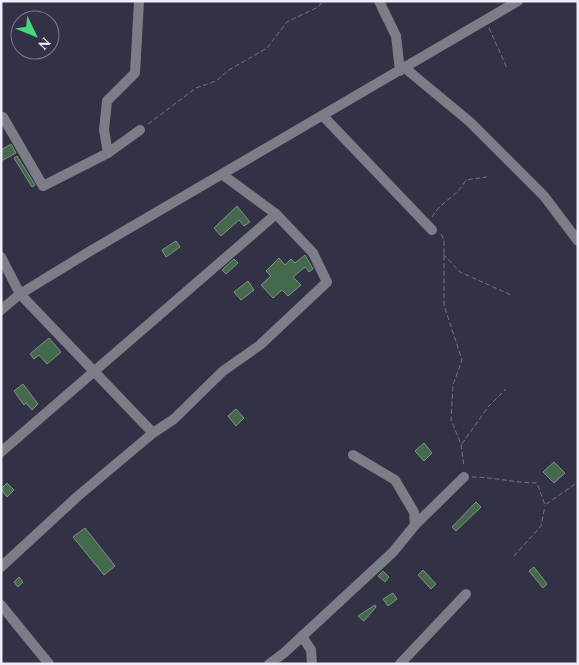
<svg xmlns="http://www.w3.org/2000/svg" width="579" height="665" viewBox="0 0 579 665" font-family="Spectral,serif">
<rect width="100%" height="100%" fill="#323145"/>
<g fill="#45694d" stroke="#7f9584">
<path d="M 11,144 L 16,153 L 1,161 L 1,150 Z"/>
<path d="M 17,156 L 35,185 L 32,187 L 14,158 Z"/>
<path d="M 237,206 L 250,222 L 244,226 L 239,220 L 221,236 L 214,228 Z"/>
<path d="M 176,241 L 180,247 L 166,257 L 162,250 Z"/>
<path d="M 305,255 L 313,269 L 309,272 L 305,267 L 293,277 L 301,285 L 288,296 L 282,290 L 273,298 L 261,285 L 271,276 L 266,271 L 279,258 L 285,265 L 291,259 L 295,263 Z"/>
<path d="M 234,259 L 238,263 L 226,274 L 222,270 Z"/>
<path d="M 248,281 L 254,290 L 241,300 L 234,292 Z"/>
<path d="M 49,338 L 61,352 L 47,364 L 39,355 L 34,359 L 30,354 Z"/>
<path d="M 23,384 L 38,404 L 32,410 L 26,403 L 24,405 L 14,391 Z"/>
<path d="M 236,409 L 244,418 L 236,426 L 228,416 Z"/>
<path d="M 424,443 L 432,453 L 424,461 L 415,451 Z"/>
<path d="M 554,462 L 565,473 L 554,483 L 543,472 Z"/>
<path d="M 7,483 L 14,490 L 7,497 L 1,489 Z"/>
<path d="M 476,502 L 481,507 L 456,531 L 452,527 Z"/>
<path d="M 85,528 L 115,566 L 104,575 L 73,537 Z"/>
<path d="M 534,567 L 547,584 L 543,588 L 529,571 Z"/>
<path d="M 423,570 L 436,584 L 431,589 L 418,575 Z"/>
<path d="M 383,571 L 389,577 L 385,582 L 378,576 Z"/>
<path d="M 19,577 L 23,582 L 18,587 L 14,582 Z"/>
<path d="M 393,593 L 397,599 L 388,606 L 383,599 Z"/>
<path d="M 375,605 L 376,607 L 364,621 L 358,616 Z"/>
</g>
<g fill="none" stroke-linecap="round" stroke-linejoin="round">
<g stroke="#757486" stroke-width="1" stroke-dasharray="5 2.5" stroke-linecap="butt">
<path d="M 489,28 L 507,68"/>
<path d="M 148,124 L 196,88 L 216,81 L 229,70 L 267,48 L 287,22 L 318,7 L 323,1"/>
<path d="M 432,217 C 441,201 457,197 466,180 L 487,177"/>
<path d="M 441,234 L 444,240 L 444,305 L 462,360 L 453,385 L 451,420 L 461,444 L 464,467"/>
<path d="M 443,254 L 460,272 L 511,295"/>
<path d="M 462,444 L 488,407 L 506,389"/>
<path d="M 472,477 C 494,477 515,483 537,483 L 545,505 L 578,482"/>
<path d="M 514,556 L 541,526 L 545,506"/>
</g>
<g stroke="#7d7d87" stroke-width="10">
<path d="M 379,1 L 396,36 L 400,71"/>
<path d="M 405,68 L 470,122 L 544,196 L 578,241"/>
<path d="M 323,116 L 432,230"/>
<path d="M 3,117 L 43,186 L 108,153 L 140,130"/>
<path d="M 108,153 L 104,130 L 107,101 L 135,73 L 139,1"/>
<path d="M 1,257 L 20,294 L 153,433"/>
<path d="M 1,310 L 20,294 L 92,250 L 518,1"/>
<path d="M 1,452 L 276,214"/>
<path d="M 353,455 L 395,480 L 414,512 L 415,525"/>
<path d="M 1,567 L 78,496 L 153,433 L 174,419 L 223,371 L 260,345 L 327,282 L 313,253 L 276,214 L 223,175"/>
<path d="M 1,605 L 49,664"/>
<path d="M 302,636 L 311,650 L 312,664"/>
<path d="M 269,664 L 284,653 L 393,552 L 415,525 L 464,477"/>
<path d="M 400,664 L 466,594"/>
</g>
</g>
<rect width="579" height="665" fill="none" stroke="#eeeefb" stroke-width="5"/>
<g transform="translate(35 35) rotate(133)"><circle r="24" fill="#323145" stroke="#7d7d8e"/>
<path d="M0-4L9 19L0 12L-9 19Z" fill="#48d778"/>
<text y="-8" font-size="14" font-weight="bold" text-anchor="middle" fill="#eeeefb">N</text>
</g>
</svg>
